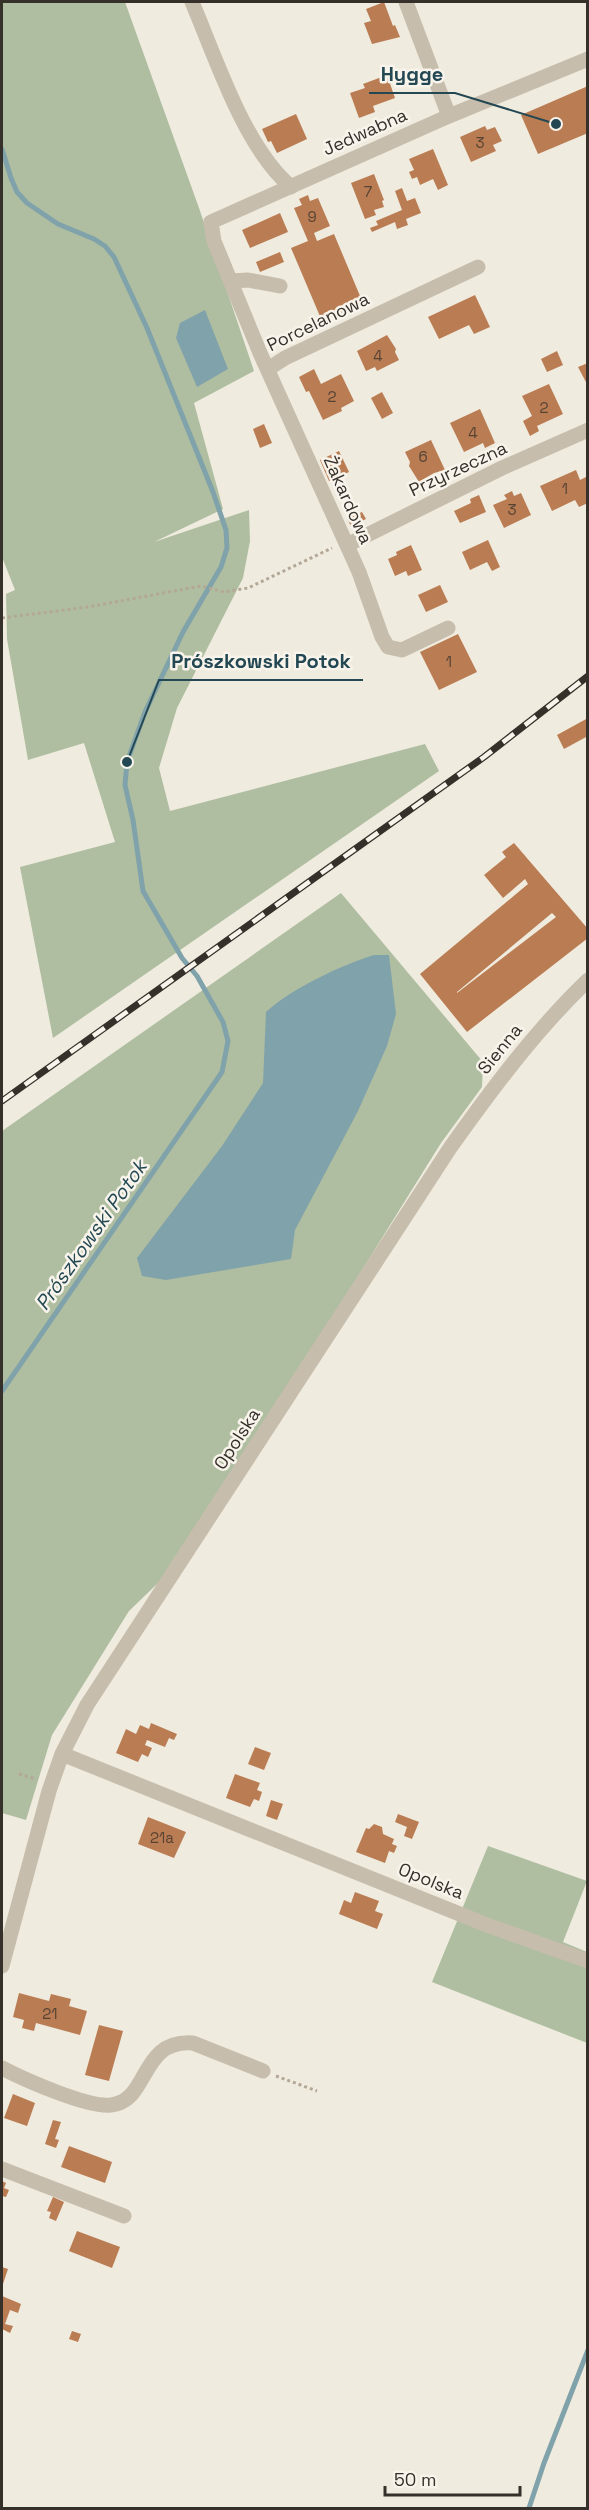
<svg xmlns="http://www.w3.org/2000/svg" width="589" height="2510" viewBox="0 0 589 2510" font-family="'Space Grotesk',sans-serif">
<rect width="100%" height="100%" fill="#f0ebdf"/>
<g fill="#afbea0">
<path d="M 2,2 L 125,2 L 199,208 L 254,371 L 194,403 L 223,509 L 154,542 L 249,510 L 250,541 L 243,578 L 177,708 L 159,768 L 170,811 L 425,744 L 439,771 L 53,1038 L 20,867 L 115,842 L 84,743 L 28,760 L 7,639 L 6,594 L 15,590 L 2,557 Z"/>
<path d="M 341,893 L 483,1062 L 482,1087 L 441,1143 L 182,1560 L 129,1611 L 52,1735 L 26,1820 L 2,1813 L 2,1131 Z"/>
<path d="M 488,1846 L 587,1881 L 563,1942 L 587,1952 L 587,2043 L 432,1982 Z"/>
</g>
<g fill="#80a2aa">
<path d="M 205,310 L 228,369 L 197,387 L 176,338 L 180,323 Z"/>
<path d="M 374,955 L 389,955 L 396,1014 L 387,1046 L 358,1111 L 295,1230 L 291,1259 L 166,1280 L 142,1276 L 137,1258 L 222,1146 L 263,1083 L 266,1012 C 291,989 341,965 374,955 Z"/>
</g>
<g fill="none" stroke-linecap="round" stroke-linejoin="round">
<g stroke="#80a2aa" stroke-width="5">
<path d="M 2,149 L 11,178 L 17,192 L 27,203 L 58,224 L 94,239 L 105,246 L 114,257 L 147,328 L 213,492 L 226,530 L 227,548 L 221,567 L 183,632 L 145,712 L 127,762 L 125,785 L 133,820 L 143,891 L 182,958 L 197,976 L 223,1022 L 228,1041 L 222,1072 L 2,1391"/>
<path d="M 529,2508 L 544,2463 L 588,2350"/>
</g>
</g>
<g fill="#ba7d53" fill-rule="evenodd">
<path d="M 384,2 L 393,26 L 395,25 L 400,37 L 372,44 L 364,23 L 371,21 L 366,9 Z"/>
<path d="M 387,75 L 395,98 L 373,106 L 375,112 L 359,118 L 350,93 L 365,88 L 363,84 Z"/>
<path d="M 588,86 L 588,133 L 538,154 L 521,115 Z"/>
<path d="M 296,114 L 307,139 L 277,153 L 271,141 L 268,142 L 262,129 Z"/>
<path d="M 485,126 L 487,130 L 495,127 L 502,141 L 493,145 L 496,151 L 471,162 L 460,137 Z"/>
<path d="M 433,149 L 448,185 L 438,190 L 433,179 L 420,185 L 417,177 L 412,179 L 409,172 L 414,170 L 409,159 Z"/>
<path d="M 374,174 L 384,200 L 382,201 L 384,207 L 374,210 L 376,215 L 365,219 L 351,183 Z"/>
<path d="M 402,188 L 407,201 L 415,198 L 421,213 L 406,219 L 408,225 L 397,229 L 395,222 L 372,232 L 370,228 L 378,225 L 376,221 L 402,210 L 395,191 Z"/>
<path d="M 308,195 L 310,201 L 318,198 L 330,226 L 314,233 L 317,241 L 334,234 L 363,303 L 322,321 L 291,248 L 308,241 L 294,208 L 302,205 L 299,199 Z"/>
<path d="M 280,213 L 288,232 L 250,248 L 242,230 Z"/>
<path d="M 280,252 L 284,262 L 260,272 L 256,262 Z"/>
<path d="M 475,295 L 490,327 L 474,334 L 469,325 L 439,339 L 428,317 Z"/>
<path d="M 387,335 L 396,349 L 395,352 L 399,360 L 377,371 L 375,367 L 366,371 L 357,351 Z"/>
<path d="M 557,351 L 563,365 L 547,372 L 541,359 Z"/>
<path d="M 588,363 L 588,386 L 578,367 Z"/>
<path d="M 314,369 L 321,384 L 341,374 L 354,401 L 341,408 L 342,411 L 323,420 L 309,391 L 306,392 L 299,377 Z"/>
<path d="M 549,384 L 563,414 L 537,426 L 539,431 L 530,436 L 523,421 L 532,416 L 522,396 Z"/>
<path d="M 382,392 L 393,413 L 382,419 L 371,398 Z"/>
<path d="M 480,409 L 495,443 L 485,448 L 483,443 L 464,452 L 450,423 Z"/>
<path d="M 264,424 L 272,443 L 260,448 L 253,429 Z"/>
<path d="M 431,440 L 445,470 L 434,473 L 419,482 L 409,466 L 410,462 L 405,452 Z"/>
<path d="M 339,451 L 349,472 L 329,481 L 320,460 Z"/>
<path d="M 576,470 L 580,480 L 586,477 L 588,482 L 588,503 L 579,507 L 575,500 L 552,511 L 540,486 Z"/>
<path d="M 512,491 L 514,496 L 521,493 L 531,515 L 504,528 L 493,505 L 507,499 L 504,495 Z"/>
<path d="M 479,495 L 486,512 L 460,523 L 454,511 L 471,503 L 470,499 Z"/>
<path d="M 362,512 L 366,519 L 351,526 L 347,519 Z"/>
<path d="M 488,540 L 500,567 L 492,571 L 487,562 L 470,570 L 462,552 Z"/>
<path d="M 411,545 L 422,570 L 408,576 L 406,571 L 395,576 L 388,559 L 397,555 L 396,552 Z"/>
<path d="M 440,585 L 448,602 L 426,612 L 418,595 Z"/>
<path d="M 458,634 L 477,672 L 439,690 L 420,652 Z"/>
<path d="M 588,718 L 588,736 L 564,749 L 557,735 Z"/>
<path d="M 514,843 L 588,929 L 588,938 L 467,1032 L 420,974 L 528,884 L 525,879 L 503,898 L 484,875 L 506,857 L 502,852 ZM 552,913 L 556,917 L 457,993 L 457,992 Z"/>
<path d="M 151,1723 L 177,1734 L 174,1740 L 169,1738 L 165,1747 L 147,1740 L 145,1745 L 152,1748 L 148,1757 L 142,1754 L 138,1762 L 116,1753 L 126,1729 L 136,1734 L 140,1725 L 149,1729 Z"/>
<path d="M 255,1747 L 271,1753 L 264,1770 L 248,1764 Z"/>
<path d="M 235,1774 L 260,1783 L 257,1790 L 262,1792 L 259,1801 L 254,1799 L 250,1807 L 226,1798 Z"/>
<path d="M 271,1800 L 283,1804 L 277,1820 L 266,1816 Z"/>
<path d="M 398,1814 L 419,1822 L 412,1839 L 404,1836 L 407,1827 L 395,1822 Z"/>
<path d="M 148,1817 L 186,1832 L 174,1858 L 138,1844 Z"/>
<path d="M 374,1824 L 382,1827 L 383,1834 L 394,1839 L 392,1844 L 397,1846 L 394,1853 L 389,1851 L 385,1863 L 356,1852 L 366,1828 L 369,1829 Z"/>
<path d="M 355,1892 L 379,1901 L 375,1911 L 383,1914 L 377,1929 L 339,1914 L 344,1900 L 351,1903 Z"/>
<path d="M 19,1993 L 49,2001 L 51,1994 L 71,1999 L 69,2006 L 87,2011 L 80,2035 L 36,2023 L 34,2031 L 22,2028 L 24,2020 L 13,2017 Z"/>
<path d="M 99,2025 L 123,2031 L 109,2081 L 85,2075 Z"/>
<path d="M 13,2094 L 35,2103 L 27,2126 L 4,2118 Z"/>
<path d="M 53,2120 L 61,2122 L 55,2139 L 59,2140 L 56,2148 L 45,2144 Z"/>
<path d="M 69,2146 L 112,2162 L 105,2183 L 61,2167 Z"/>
<path d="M 2,2181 L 6,2183 L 4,2188 L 9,2190 L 6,2197 L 2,2196 Z"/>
<path d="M 53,2197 L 64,2202 L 56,2221 L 49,2218 L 51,2212 L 47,2211 Z"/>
<path d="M 77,2231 L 120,2247 L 112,2268 L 69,2251 Z"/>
<path d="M 2,2267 L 8,2269 L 2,2287 Z"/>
<path d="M 2,2296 L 21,2304 L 18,2313 L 10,2310 L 5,2324 L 13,2326 L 10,2333 L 2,2329 Z"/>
<path d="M 72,2331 L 81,2334 L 78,2342 L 69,2339 Z"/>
</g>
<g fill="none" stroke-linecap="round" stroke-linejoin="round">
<g stroke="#b3a796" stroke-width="3" stroke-dasharray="3 3" stroke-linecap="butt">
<path d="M 2,618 L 88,607 L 201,586 L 224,592 L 248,588 L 332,548"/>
<path d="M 19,1774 L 36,1779"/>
<path d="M 276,2076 L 317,2091"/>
</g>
<g stroke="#c7bdac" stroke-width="15">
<path d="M 192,2 C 216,58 244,147 291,187"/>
<path d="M 406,2 L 449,116"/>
<path d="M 231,281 L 248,280 L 280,286"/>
<path d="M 268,369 L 285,358 L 478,267"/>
<path d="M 347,545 L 502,468 L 588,430"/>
<path d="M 448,628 L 402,650 L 388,647 L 382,637 L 359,572 L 260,353 L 214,241 L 211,222 L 449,116 L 588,59"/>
<path d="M 62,1754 L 487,1925 L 588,1961"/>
<path d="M 2,1966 L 49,1791 L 62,1754 L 87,1705 L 450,1148 C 492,1089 535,1031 588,980"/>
<path d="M 2,2068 C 23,2079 88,2108 111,2105 C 150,2101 139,2039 193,2043 L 263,2071"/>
<path d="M 2,2169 L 124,2216"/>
</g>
<g stroke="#36302a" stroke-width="7">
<path id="rail" d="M 2,1101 L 484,757 L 588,676"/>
</g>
<use href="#rail" stroke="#f8f4eb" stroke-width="4.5" stroke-dasharray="14" stroke-linecap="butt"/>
</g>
<g text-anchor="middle" stroke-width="5" stroke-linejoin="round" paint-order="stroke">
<g font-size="15" fill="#574334">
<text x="480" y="148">3</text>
<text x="368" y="197">7</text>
<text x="312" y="222">9</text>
<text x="378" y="361">4</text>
<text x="332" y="402">2</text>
<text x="544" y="413">2</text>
<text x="473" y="438">4</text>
<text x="423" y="462">6</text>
<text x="565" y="494">1</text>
<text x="512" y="515">3</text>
<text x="449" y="667">1</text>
<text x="162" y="1843">21a</text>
<text x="50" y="2019">21</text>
</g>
<g font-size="18" fill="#36302a" stroke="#f8f4eb">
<text transform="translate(365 132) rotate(-24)" y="6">Jedwabna</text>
<text transform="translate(318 322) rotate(-26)" y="6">Porcelanowa</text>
<text transform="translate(458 469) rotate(-25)" y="6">Przyrzeczna</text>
<text transform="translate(348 500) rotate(66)" y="6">Żakardowa</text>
<text transform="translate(500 1049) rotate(-51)" y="6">Sienna</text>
<text transform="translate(237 1439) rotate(-57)" y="6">Opolska</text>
<text transform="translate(431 1881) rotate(22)" y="6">Opolska</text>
</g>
<g font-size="20" font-style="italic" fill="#234853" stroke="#f8f4eb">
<text transform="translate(91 1235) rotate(-55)" y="7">Prószkowski Potok</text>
</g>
</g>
<path fill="none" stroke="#234853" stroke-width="2" d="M556 124L455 93H369M127 762L159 680H363"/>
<g fill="#234853" stroke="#f8f4eb" stroke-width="2">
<circle cx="556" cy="124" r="6"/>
<circle cx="127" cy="762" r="6"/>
</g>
<g font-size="20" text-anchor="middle" font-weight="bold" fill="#234853" stroke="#f8f4eb" stroke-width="5" stroke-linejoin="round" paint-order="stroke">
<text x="412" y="81">Hygge</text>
<text x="261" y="668">Prószkowski Potok</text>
</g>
<rect width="589" height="2510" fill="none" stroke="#36302a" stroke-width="6"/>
<path d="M385 2486v9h135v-9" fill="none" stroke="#36302a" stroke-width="3"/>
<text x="394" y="2486" font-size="18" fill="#36302a" stroke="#f8f4eb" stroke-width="4.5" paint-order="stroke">50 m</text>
</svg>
